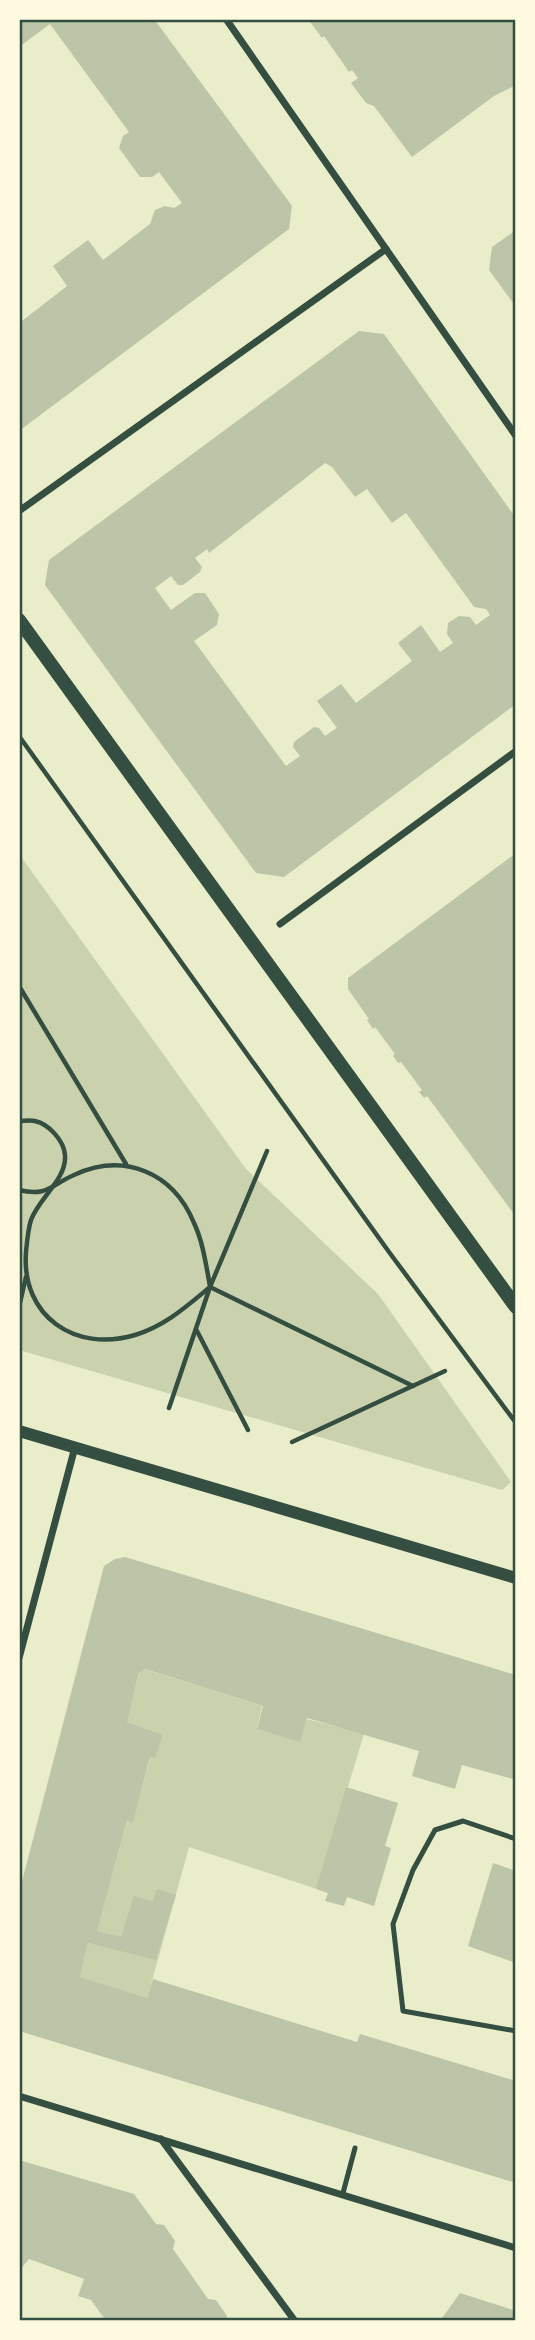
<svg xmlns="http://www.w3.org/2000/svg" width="535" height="2340" viewBox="0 0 535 2340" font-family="Roboto,sans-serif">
<rect width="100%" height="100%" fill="#e9edc9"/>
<g fill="#cad2ad">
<path d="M 19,854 L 246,1169 L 378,1294 L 511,1482 L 502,1490 L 19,1350 Z"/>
<path d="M 141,1668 L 262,1706 L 257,1728 L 299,1741 L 307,1719 L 364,1734 L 317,1889 L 189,1847 L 147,1999 L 80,1977 L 88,1943 L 93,1944 L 127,1822 L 133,1822 L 157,1733 L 126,1722 Z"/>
</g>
<g fill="#bcc5a7" fill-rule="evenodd">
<path d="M 19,19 L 154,19 L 292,206 L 289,229 L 19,431 L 19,318 L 22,321 L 67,286 L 53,266 L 88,240 L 103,260 L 150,224 L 155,210 L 165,206 L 174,208 L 182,203 L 159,172 L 152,177 L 140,177 L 119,148 L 123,136 L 129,132 L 50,24 L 19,47 Z"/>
<path d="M 308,19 L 516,19 L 516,85 L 494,96 L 412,157 L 374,106 L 366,103 L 351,83 L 358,78 L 352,70 L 349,72 L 324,36 L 322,38 Z"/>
<path d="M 516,230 L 516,307 L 489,270 L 492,247 Z"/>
<path d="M 359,331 L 384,334 L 516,518 L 516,704 L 284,877 L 256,873 L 45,585 L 49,560 ZM 325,463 L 332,467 L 355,497 L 367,489 L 392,523 L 406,513 L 474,607 L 486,609 L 490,615 L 476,625 L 470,617 L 459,616 L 448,623 L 447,634 L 453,643 L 440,652 L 421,625 L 398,643 L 412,661 L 356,703 L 341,684 L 317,701 L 337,728 L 325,736 L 319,728 L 314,727 L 294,742 L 293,747 L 300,756 L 286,766 L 194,641 L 217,625 L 219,614 L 205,593 L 195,593 L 171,610 L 155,588 L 171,576 L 178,585 L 183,585 L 200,572 L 202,567 L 195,558 L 207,549 L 209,553 Z"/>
<path d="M 516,853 L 516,1217 L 427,1096 L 424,1098 L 419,1092 L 422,1090 L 401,1062 L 398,1063 L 393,1056 L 395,1054 L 375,1027 L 373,1029 L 367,1020 L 369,1019 L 348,989 L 348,978 Z"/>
<path d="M 125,1557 L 516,1675 L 516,1780 L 462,1765 L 455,1789 L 412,1776 L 419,1751 L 307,1718 L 300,1742 L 257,1729 L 263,1706 L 145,1669 L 139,1673 L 127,1722 L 163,1735 L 155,1758 L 150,1757 L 133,1823 L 127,1821 L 97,1931 L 121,1937 L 134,1896 L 153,1901 L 157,1889 L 176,1895 L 156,1960 L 88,1943 L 80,1977 L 147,1998 L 153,1979 L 357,2042 L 360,2034 L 516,2081 L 516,2183 L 19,2031 L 19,1893 L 104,1566 L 115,1559 Z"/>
<path d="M 346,1787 L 398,1803 L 385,1846 L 391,1848 L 374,1906 L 347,1897 L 344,1906 L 325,1901 L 328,1893 L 316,1889 Z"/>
<path d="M 493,1863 L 516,1871 L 516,1963 L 468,1946 Z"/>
<path d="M 19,2160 L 134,2194 L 156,2224 L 164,2225 L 175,2241 L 173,2249 L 208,2299 L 216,2300 L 227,2316 L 227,2321 L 106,2321 L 91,2300 L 78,2296 L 84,2279 L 29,2259 L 19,2271 Z"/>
<path d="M 460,2293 L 516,2311 L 516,2321 L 440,2321 Z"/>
</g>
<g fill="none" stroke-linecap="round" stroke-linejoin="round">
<g stroke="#344e41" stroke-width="4.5">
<path d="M 19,736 L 389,1252 L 516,1423"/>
<path d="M 19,986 L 126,1164"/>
<path d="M 19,1121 C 24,1121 31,1120 35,1121 C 49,1124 64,1141 65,1155 C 67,1179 39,1198 31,1220 C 28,1229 27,1242 26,1252 C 21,1316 75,1353 135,1335 C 165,1326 187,1306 210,1287"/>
<path d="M 19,1190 C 47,1197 51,1185 74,1175 C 124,1152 173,1172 194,1223 C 203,1242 206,1265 210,1286"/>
<path d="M 210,1287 L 413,1386"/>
<path d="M 19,1307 L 26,1277"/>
<path d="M 197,1331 L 248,1430"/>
<path d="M 169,1408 L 210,1287 L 267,1151"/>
<path d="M 292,1442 L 445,1371"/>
</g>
<g stroke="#344e41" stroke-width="5">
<path d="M 516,1839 L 463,1821 L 435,1830 L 413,1870 L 393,1924 L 403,2011 L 516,2031"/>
<path d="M 343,2193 L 355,2148"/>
</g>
<g stroke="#344e41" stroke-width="7">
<path d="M 226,19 L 516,436"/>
<path d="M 19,511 L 386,249"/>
<path d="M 280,924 L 516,751"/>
<path d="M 19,1658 L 75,1447"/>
<path d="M 19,2096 L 516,2248"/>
<path d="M 161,2139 L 295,2321"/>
</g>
<path stroke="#344e41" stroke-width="12" d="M 19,1431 L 516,1578"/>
<path stroke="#344e41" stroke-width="14" d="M 19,620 L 516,1307"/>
</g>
<rect width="535" height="2340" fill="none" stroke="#fefae0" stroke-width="42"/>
<rect x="21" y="21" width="493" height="2298" fill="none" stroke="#344e41" stroke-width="2.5"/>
</svg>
